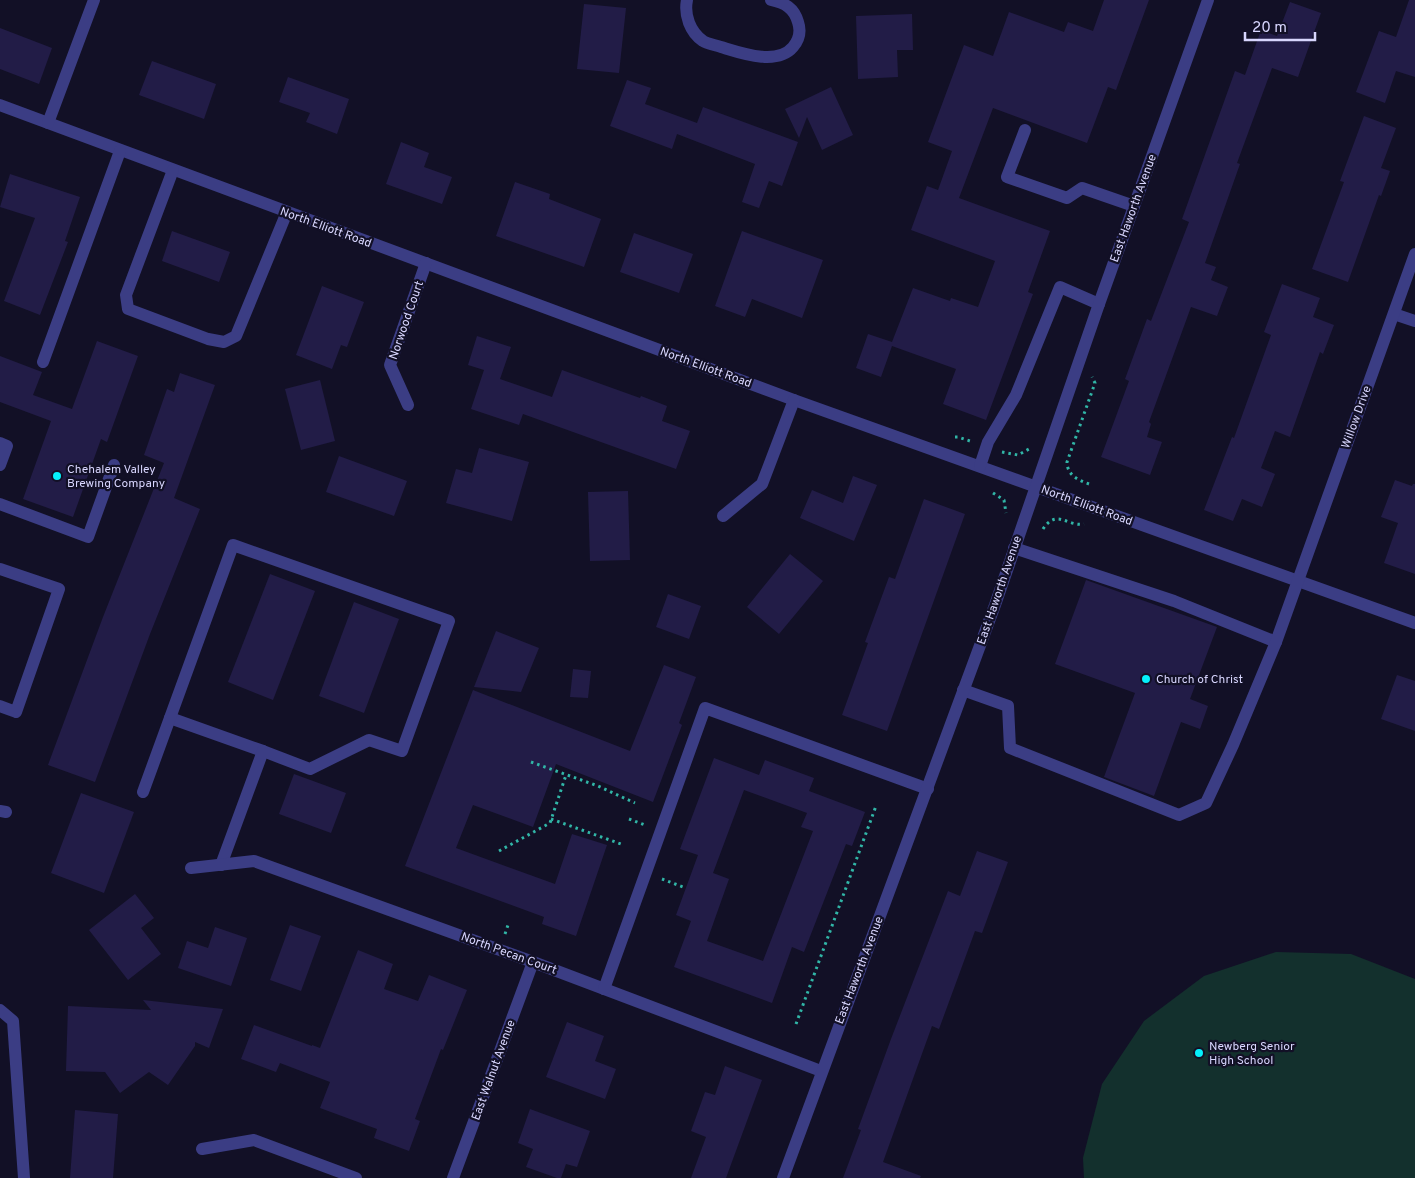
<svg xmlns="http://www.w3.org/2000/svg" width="1415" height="1178" viewBox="0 0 1415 1178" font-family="Overpass,sans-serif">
<rect width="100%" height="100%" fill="#121026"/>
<path fill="#13302d" d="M 1276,952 L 1351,954 L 1415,979 L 1415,1178 L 1084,1178 L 1083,1158 L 1102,1084 L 1144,1021 L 1204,976 Z"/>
<g fill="#221c47" fill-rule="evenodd">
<path d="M 1104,0 L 1149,0 L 1116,90 L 1108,87 L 1087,143 L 993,108 L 959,198 L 1050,231 L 1028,292 L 1033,294 L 986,420 L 943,404 L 956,369 L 892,346 L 881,377 L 856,368 L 868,334 L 892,342 L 913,288 L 950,301 L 951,298 L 978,307 L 995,261 L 911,230 L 927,186 L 938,190 L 952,151 L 928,142 L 964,45 L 993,56 L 1009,12 L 1064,32 L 1068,22 L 1093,31 Z"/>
<path d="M 1409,0 L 1415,0 L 1415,77 L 1396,71 L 1385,103 L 1356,92 L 1379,31 L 1396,37 Z"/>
<path d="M 1290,2 L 1321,13 L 1298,77 L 1272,68 L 1237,163 L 1240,164 L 1205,263 L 1216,267 L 1211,280 L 1228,287 L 1217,316 L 1191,307 L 1149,422 L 1151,424 L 1147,437 L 1162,442 L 1150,475 L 1101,457 L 1129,381 L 1125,379 L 1147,319 L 1151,321 L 1189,222 L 1182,219 L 1235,71 L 1245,75 L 1261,30 L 1277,36 Z"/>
<path d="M 584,4 L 626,8 L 619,73 L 577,69 Z"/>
<path d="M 912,14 L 913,50 L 897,50 L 898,77 L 858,79 L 856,16 Z"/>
<path d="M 0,28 L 52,48 L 39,84 L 0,69 Z"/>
<path d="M 152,61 L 216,84 L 204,119 L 139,95 Z"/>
<path d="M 288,77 L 349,99 L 337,134 L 306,122 L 310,113 L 279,102 Z"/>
<path d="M 627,80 L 651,88 L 645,104 L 697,123 L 703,107 L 798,142 L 782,186 L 769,181 L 759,208 L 742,202 L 755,164 L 677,134 L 672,149 L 610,126 Z"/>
<path d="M 831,87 L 853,135 L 822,150 L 807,117 L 799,138 L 785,109 Z"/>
<path d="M 1364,116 L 1396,128 L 1381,168 L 1390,171 L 1381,196 L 1379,195 L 1348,282 L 1312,269 L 1344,182 L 1340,181 Z"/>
<path d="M 401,142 L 429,153 L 424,167 L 452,177 L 442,204 L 386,184 Z"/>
<path d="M 10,174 L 80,197 L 65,241 L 68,242 L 40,315 L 4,301 L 35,218 L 0,207 Z"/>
<path d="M 515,182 L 550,194 L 549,199 L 601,219 L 584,267 L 496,236 Z"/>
<path d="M 172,231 L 230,252 L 219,282 L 162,261 Z"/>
<path d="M 742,231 L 823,260 L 802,318 L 752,299 L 745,317 L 715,306 Z"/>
<path d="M 634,233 L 693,254 L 679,293 L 620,272 Z"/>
<path d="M 1282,284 L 1320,298 L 1313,317 L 1334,325 L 1323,354 L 1320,352 L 1290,437 L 1275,431 L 1261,468 L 1275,474 L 1262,507 L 1242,499 L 1233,521 L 1204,510 L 1232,437 L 1234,438 L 1271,335 L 1264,332 Z"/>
<path d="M 322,286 L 364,302 L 347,347 L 341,345 L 332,369 L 296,355 Z"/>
<path d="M 477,336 L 511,347 L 500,379 L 552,397 L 562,370 L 640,398 L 641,396 L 667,406 L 662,421 L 690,431 L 676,469 L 523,414 L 519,425 L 471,409 L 484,370 L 468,365 Z"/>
<path d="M 97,341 L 138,356 L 107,442 L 101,439 L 73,517 L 23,499 L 51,421 L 0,402 L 0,356 L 42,372 L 33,395 L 72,409 Z"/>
<path d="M 180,373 L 215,385 L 174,498 L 200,509 L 150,634 L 95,782 L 48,765 L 103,617 L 164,463 L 144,455 L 167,389 L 174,392 Z"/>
<path d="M 320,380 L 335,441 L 301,450 L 285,389 Z"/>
<path d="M 479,448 L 529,462 L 512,521 L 446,503 L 456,469 L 472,473 Z"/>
<path d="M 339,456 L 407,481 L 394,516 L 326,492 Z"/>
<path d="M 853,476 L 877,485 L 854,541 L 800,518 L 812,490 L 843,503 Z"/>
<path d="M 1395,480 L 1412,486 L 1413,484 L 1415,484 L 1415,574 L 1384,563 L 1398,523 L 1381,517 Z"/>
<path d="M 628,491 L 630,560 L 590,561 L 588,492 Z"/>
<path d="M 924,499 L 965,514 L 887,731 L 842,715 L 868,643 L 865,642 L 889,577 L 895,579 Z"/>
<path d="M 790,554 L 823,581 L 779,634 L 747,607 Z"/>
<path d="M 270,574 L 315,591 L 273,700 L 228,682 Z"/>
<path d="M 1086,580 L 1217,627 L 1190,699 L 1208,706 L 1200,729 L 1181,722 L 1154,796 L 1104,777 L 1135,693 L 1055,664 Z"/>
<path d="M 668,594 L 701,606 L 689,639 L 656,627 Z"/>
<path d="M 354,602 L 399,619 L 364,713 L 319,696 Z"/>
<path d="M 496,631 L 539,648 L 521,692 L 474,687 Z"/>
<path d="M 664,665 L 696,677 L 679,723 L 682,725 L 653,802 L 556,764 L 533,827 L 473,805 L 456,848 L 555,884 L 572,834 L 607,845 L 576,936 L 542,924 L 544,917 L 405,866 L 473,690 L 630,751 Z"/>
<path d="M 573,669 L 591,671 L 588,698 L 570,697 Z"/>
<path d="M 1397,675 L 1415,681 L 1415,731 L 1381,719 Z"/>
<path d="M 714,758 L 759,775 L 765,760 L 814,778 L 809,791 L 865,812 L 852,846 L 846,844 L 804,952 L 792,947 L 772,1003 L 674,967 L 691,921 L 676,915 L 698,855 L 680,849 ZM 744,790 L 807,813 L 801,827 L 813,831 L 763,961 L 707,941 L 729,879 L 713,873 Z"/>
<path d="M 294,774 L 346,793 L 331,833 L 279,814 Z"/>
<path d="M 81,793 L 134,812 L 104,893 L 51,873 Z"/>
<path d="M 977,851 L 1008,862 L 982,933 L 975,931 L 939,1029 L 932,1026 L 883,1162 L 921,1176 L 920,1178 L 843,1178 L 861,1130 L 858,1129 L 891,1039 L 948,891 L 960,896 Z"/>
<path d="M 135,894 L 154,918 L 141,928 L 161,954 L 128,980 L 89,930 Z"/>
<path d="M 290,925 L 321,936 L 301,991 L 270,980 Z"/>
<path d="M 215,927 L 247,938 L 231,986 L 178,968 L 187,941 L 208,948 Z"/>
<path d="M 358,950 L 393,964 L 384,989 L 418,1001 L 429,975 L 467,990 L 443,1050 L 441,1049 L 415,1119 L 420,1121 L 409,1151 L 374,1138 L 377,1129 L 320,1108 L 330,1082 L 280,1063 L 276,1072 L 241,1059 L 254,1025 L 312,1046 L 312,1045 L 320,1048 Z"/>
<path d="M 143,1000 L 223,1009 L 209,1048 L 195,1042 L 195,1046 L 168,1085 L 149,1072 L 120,1093 L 105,1072 L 66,1071 L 68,1006 L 151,1010 Z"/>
<path d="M 567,1022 L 604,1036 L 595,1061 L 616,1069 L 605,1099 L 546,1077 Z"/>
<path d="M 725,1066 L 762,1080 L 726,1178 L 691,1178 L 706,1137 L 691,1131 L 705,1092 L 715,1095 Z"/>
<path d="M 530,1109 L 590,1131 L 577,1167 L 566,1164 L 561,1178 L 557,1178 L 526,1167 L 533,1149 L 518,1143 Z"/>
<path d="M 75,1110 L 118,1114 L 113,1178 L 70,1178 Z"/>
</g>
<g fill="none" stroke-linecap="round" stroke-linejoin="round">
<g stroke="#31b6a7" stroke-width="3" stroke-dasharray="2.5 4" stroke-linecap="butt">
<path d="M 955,437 L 958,437 L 970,441"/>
<path d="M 1002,452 L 1018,455 L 1029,449"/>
<path d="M 1089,484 C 1078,480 1067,475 1067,462 L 1095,383 L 1092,377"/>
<path d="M 993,493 L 1004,500 L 1006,513"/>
<path d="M 1043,529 C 1057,508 1067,527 1084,524"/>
<path d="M 531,762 L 598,786 L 635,803"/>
<path d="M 551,819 L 621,844"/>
<path d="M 629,819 L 645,825"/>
<path d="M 499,851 L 550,823 L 566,775"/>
<path d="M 662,879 L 683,887"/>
<path d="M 505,934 L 508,925"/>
<path d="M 796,1024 L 876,806"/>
</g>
<g stroke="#3b3d84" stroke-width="12">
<path d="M 687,0 C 684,15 690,32 703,41 C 707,44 716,45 721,47 C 741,53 777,66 793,47 C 799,40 801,31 798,22 C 794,8 785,3 771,0"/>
<path d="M 0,105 L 794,400 L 1415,623"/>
<path d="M 48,123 L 94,0"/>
<path d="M 1025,130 L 1007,177 L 1067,198 L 1082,188 L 1134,206"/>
<path d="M 173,170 L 126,295 L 128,309 L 208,339 L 224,342 L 236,336 L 287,212"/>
<path d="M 1394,314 L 1415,321"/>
<path d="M 43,362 L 120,151"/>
<path d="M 408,405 L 390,365 L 426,263"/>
<path d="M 0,443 L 7,446 L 0,465"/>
<path d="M 980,466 L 988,442 L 1016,395 L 1060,287 L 1099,304"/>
<path d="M 0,504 L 88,537 L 114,465"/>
<path d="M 723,516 L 762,484 L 794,400"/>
<path d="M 1014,548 L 1174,601 L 1276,642"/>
<path d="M 0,569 L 59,589 L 16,712 L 0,706"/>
<path d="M 963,690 L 1008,706 L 1010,748 L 1179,815 L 1206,803 L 1233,745 L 1276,642 L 1415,254"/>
<path d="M 170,718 L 263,751"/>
<path d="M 143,792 L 233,545 L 449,621 L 402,751 L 369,740 L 310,769 L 263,751 L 221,865"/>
<path d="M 0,811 L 6,812"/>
<path d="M 191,868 L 254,861 L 533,962 L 821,1071"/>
<path d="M 604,989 L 705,708 L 928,789"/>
<path d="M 0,1010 L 13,1021 L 24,1178"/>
<path d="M 202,1149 L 254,1140 L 356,1178"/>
<path d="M 453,1178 L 533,962"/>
<path d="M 783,1178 L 995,605 L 1099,304 L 1208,0"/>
</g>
</g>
<g fill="#05f0fb" stroke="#121026" stroke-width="2">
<circle cx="57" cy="476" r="5"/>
<circle cx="1146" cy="679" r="5"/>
<circle cx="1199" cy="1053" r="5"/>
</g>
<g text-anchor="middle" stroke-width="4.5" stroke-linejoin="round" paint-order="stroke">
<g font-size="12" fill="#d8d6fe" stroke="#121026">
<text transform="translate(1133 208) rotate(-70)" y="4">East Haworth Avenue</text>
<text transform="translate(326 227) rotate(20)" y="4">North Elliott Road</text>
<text transform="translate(406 320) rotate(-71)" y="4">Norwood Court</text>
<text transform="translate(706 367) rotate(20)" y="4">North Elliott Road</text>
<text transform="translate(1356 417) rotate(-70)" y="4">Willow Drive</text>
<text transform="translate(1087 505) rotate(20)" y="4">North Elliott Road</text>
<text transform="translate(999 590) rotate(-71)" y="4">East Haworth Avenue</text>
<text transform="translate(509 953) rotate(20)" y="4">North Pecan Court</text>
<text transform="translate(859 970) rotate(-69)" y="4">East Haworth Avenue</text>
<text transform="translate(493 1070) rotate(-70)" y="4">East Walnut Avenue</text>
</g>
<g font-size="12" fill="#d8d6fe" stroke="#121026" text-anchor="start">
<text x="67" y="473">Chehalem Valley<tspan x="67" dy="14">Brewing Company</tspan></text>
<text x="1156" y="683">Church of Christ</text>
<text x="1209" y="1050">Newberg Senior<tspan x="1209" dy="14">High School</tspan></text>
</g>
</g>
<path d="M1245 32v8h70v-8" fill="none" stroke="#d8d6fe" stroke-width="2.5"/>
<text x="1252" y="32" font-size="15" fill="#d8d6fe" stroke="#121026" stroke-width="4" paint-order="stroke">20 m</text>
</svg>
